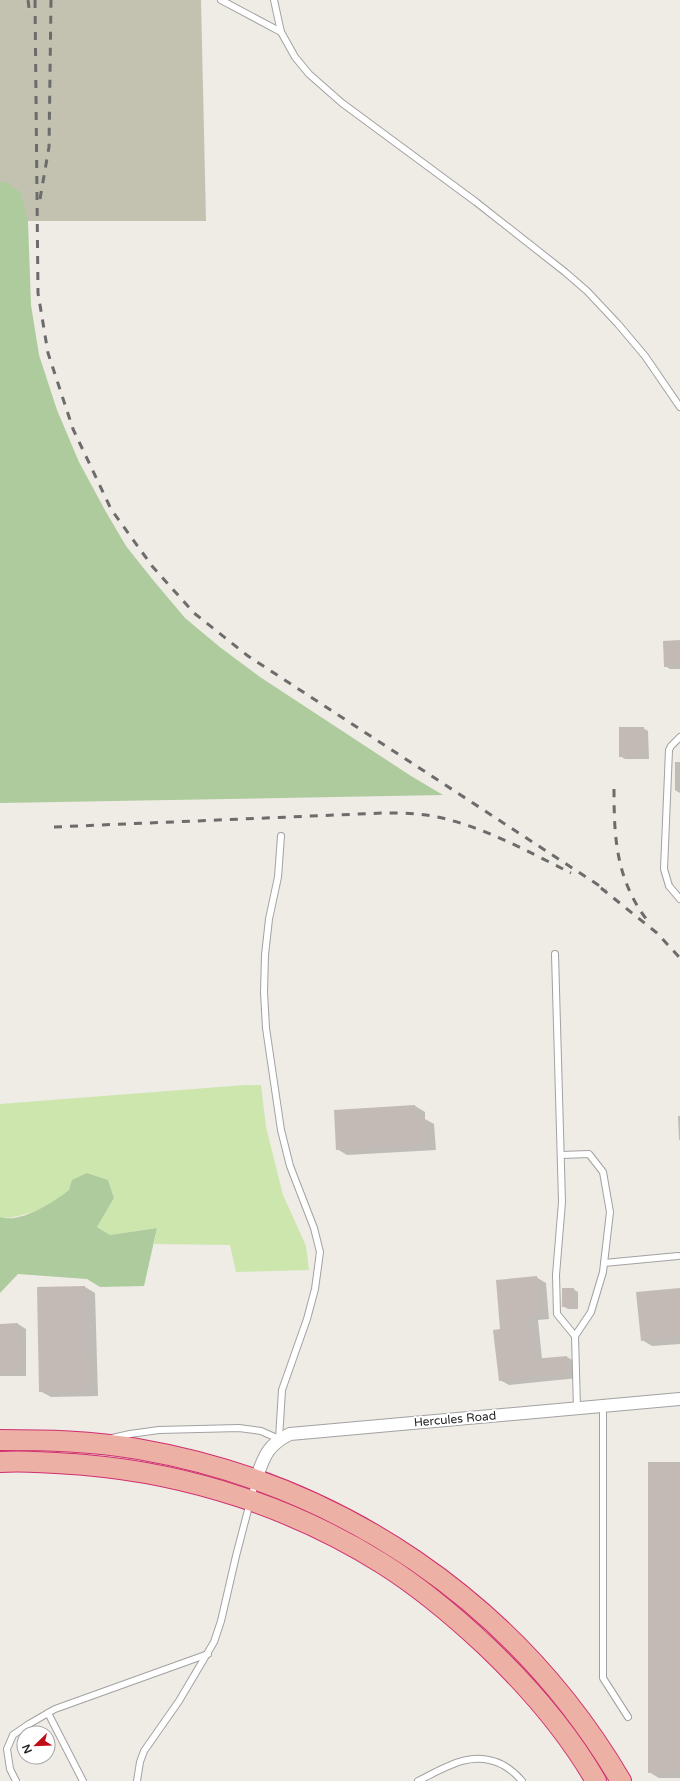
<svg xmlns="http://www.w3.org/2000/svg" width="680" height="1781" viewBox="0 0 680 1781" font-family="'Varela Round',sans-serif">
<rect width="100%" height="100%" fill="#efebe5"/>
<path fill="#c3c2b1" d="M 0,0 L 201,0 L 206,221 L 0,221 Z"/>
<path fill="#cde6ae" d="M 245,1085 L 261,1085 L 266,1127 L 283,1195 L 306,1246 L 309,1270 L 236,1272 L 230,1245 L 154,1244 L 157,1228 L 110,1235 L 97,1227 L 114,1198 L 108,1180 L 87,1173 C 65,1195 49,1209 18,1216 C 12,1217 7,1219 0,1217 L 0,1104 Z"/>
<g fill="#adcb9c">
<path d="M 0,182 L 6,182 L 21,193 L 28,221 L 31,305 L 39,355 L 57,410 L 79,462 L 106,512 L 126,546 L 153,580 L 185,618 L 221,648 L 260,677 L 411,776 L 443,795 L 0,803 Z"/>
<path d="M 87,1173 L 108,1180 L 114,1198 L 97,1227 L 110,1235 L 157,1228 L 144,1286 L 100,1287 L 87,1279 L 18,1274 L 0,1293 L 0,1217 C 20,1224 54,1202 69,1190 L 72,1180 Z"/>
</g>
<g fill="#0003">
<path d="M 680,641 L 680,669 L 670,669 L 665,666 Z"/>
<path d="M 643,728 L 648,731 L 649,759 L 625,759 L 620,756 Z"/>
<path d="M 675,762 L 680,762 L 680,793 L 675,790 Z"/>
<path d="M 415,1106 L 425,1112 L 425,1119 L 434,1124 L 436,1150 L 347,1155 L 337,1149 Z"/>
<path d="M 678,1116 L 680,1116 L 680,1140 L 679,1140 Z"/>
<path d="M 536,1277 L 546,1283 L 549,1319 L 538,1320 L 542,1359 L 567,1357 L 576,1362 L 578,1378 L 509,1385 L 500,1380 L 501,1330 Z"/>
<path d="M 85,1287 L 95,1293 L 98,1396 L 51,1397 L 40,1391 Z"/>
<path d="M 573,1289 L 578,1292 L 578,1309 L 568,1309 L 563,1306 Z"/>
<path d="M 680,1289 L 680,1344 L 652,1346 L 642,1340 Z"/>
<path d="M 18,1324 L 26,1329 L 26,1376 L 0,1376 L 0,1325 Z"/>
<path d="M 680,1463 L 680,1778 L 659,1778 L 649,1772 Z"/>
</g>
<g fill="#c3bab5">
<path d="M 680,640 L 680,666 L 664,667 L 663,641 Z"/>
<path d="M 619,727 L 644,727 L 644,756 L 619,757 Z"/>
<path d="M 415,1105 L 416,1117 L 424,1117 L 426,1145 L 336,1150 L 334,1110 Z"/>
<path d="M 537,1276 L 540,1314 L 529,1315 L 533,1359 L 567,1356 L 569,1373 L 499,1381 L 493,1330 L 500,1329 L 496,1280 Z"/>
<path d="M 85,1286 L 88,1391 L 39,1392 L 37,1287 Z"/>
<rect x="562" y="1288" width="12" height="19"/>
<path d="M 680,1288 L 680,1337 L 641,1341 L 636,1292 Z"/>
<path d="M 18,1323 L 19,1372 L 0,1372 L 0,1324 Z"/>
<path d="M 648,1462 L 680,1462 L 680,1772 L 648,1773 Z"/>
</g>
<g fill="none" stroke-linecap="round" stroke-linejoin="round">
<g stroke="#a2a2a2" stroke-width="8">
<g id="service">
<path d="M 221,0 L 281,32 L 295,57 L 309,74 L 342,103 L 476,202 L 565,272 L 587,291 L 618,324 L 645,356 L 680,407"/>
<path d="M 274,0 L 281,32"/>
<path d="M 680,737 L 671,746 L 669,750 L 664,869 L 669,886 L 680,899"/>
<path d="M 555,954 L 562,1202 L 556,1275 L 557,1314 L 575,1336 L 577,1408"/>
<path d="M 561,1155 L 589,1154 L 603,1172 L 610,1212 L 603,1272 L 591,1312 L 575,1336"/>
<path d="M 604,1263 L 678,1256"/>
<path d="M 603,1406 L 603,1678 L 628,1717"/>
<path d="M 112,1438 L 130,1434 L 159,1430 L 239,1428 L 261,1431 L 279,1439 L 282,1390 L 307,1319 L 315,1289 L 320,1252 L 314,1228 L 290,1166 L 281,1130 L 266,1028 L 264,992 L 265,955 L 269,919 L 278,877 L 281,836"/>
<path d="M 48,1713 L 83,1781"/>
<path d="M 16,1781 L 10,1769 L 7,1749 L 13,1735 L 29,1724 L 55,1709 L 208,1654"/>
<path d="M 137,1781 L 140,1762 L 144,1751 L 179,1701 L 214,1642 L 221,1621 L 236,1556 L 255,1483"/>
<path d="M 418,1781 C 446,1767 472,1749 503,1765 C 510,1769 517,1775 522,1781"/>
</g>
</g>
<g stroke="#a2a2a2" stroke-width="14">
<path id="minor" d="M 256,1479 C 264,1457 267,1445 290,1434 L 680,1399"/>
</g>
<g stroke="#d02f70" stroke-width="22">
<g id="trunk">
<path d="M 0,1440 C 46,1440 92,1441 138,1449 C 341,1484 516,1603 621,1781"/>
<path d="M 0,1462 C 28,1460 57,1463 85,1465 C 190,1474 294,1508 383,1564 C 421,1588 454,1616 486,1646 C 528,1686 567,1731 596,1781"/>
</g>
</g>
<use href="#service" stroke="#fff" stroke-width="6"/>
<use href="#minor" stroke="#fff" stroke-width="12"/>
<use href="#trunk" stroke="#ecb0a4" stroke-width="20"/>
<g stroke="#6c6c6c" stroke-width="3" stroke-dasharray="8 8" stroke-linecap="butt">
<path d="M 28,0 L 30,16"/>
<path d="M 35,0 L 38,293 L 48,353 L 73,429 L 111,509 L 152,566 L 194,613 L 248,656 L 606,890"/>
<path d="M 40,199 L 49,147 L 51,0"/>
<path d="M 614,789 C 614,838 616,879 647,920"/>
<path d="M 54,827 L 383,813 C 397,813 412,813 426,815 C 475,822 527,851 571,873"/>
<path d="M 601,888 L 657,933 L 680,958"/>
</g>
</g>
<g text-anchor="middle" stroke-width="4" stroke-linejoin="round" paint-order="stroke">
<g font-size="12" fill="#1e1e1e" stroke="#fff">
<text transform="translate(455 1419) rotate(-5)" y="4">Hercules Road</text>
</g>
</g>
<g transform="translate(36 1745) rotate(247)"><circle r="19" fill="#ffffff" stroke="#a5a5a5"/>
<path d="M0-3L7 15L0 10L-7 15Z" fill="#c00d18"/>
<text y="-6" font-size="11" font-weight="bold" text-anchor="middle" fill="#1e1e1e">N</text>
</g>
</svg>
